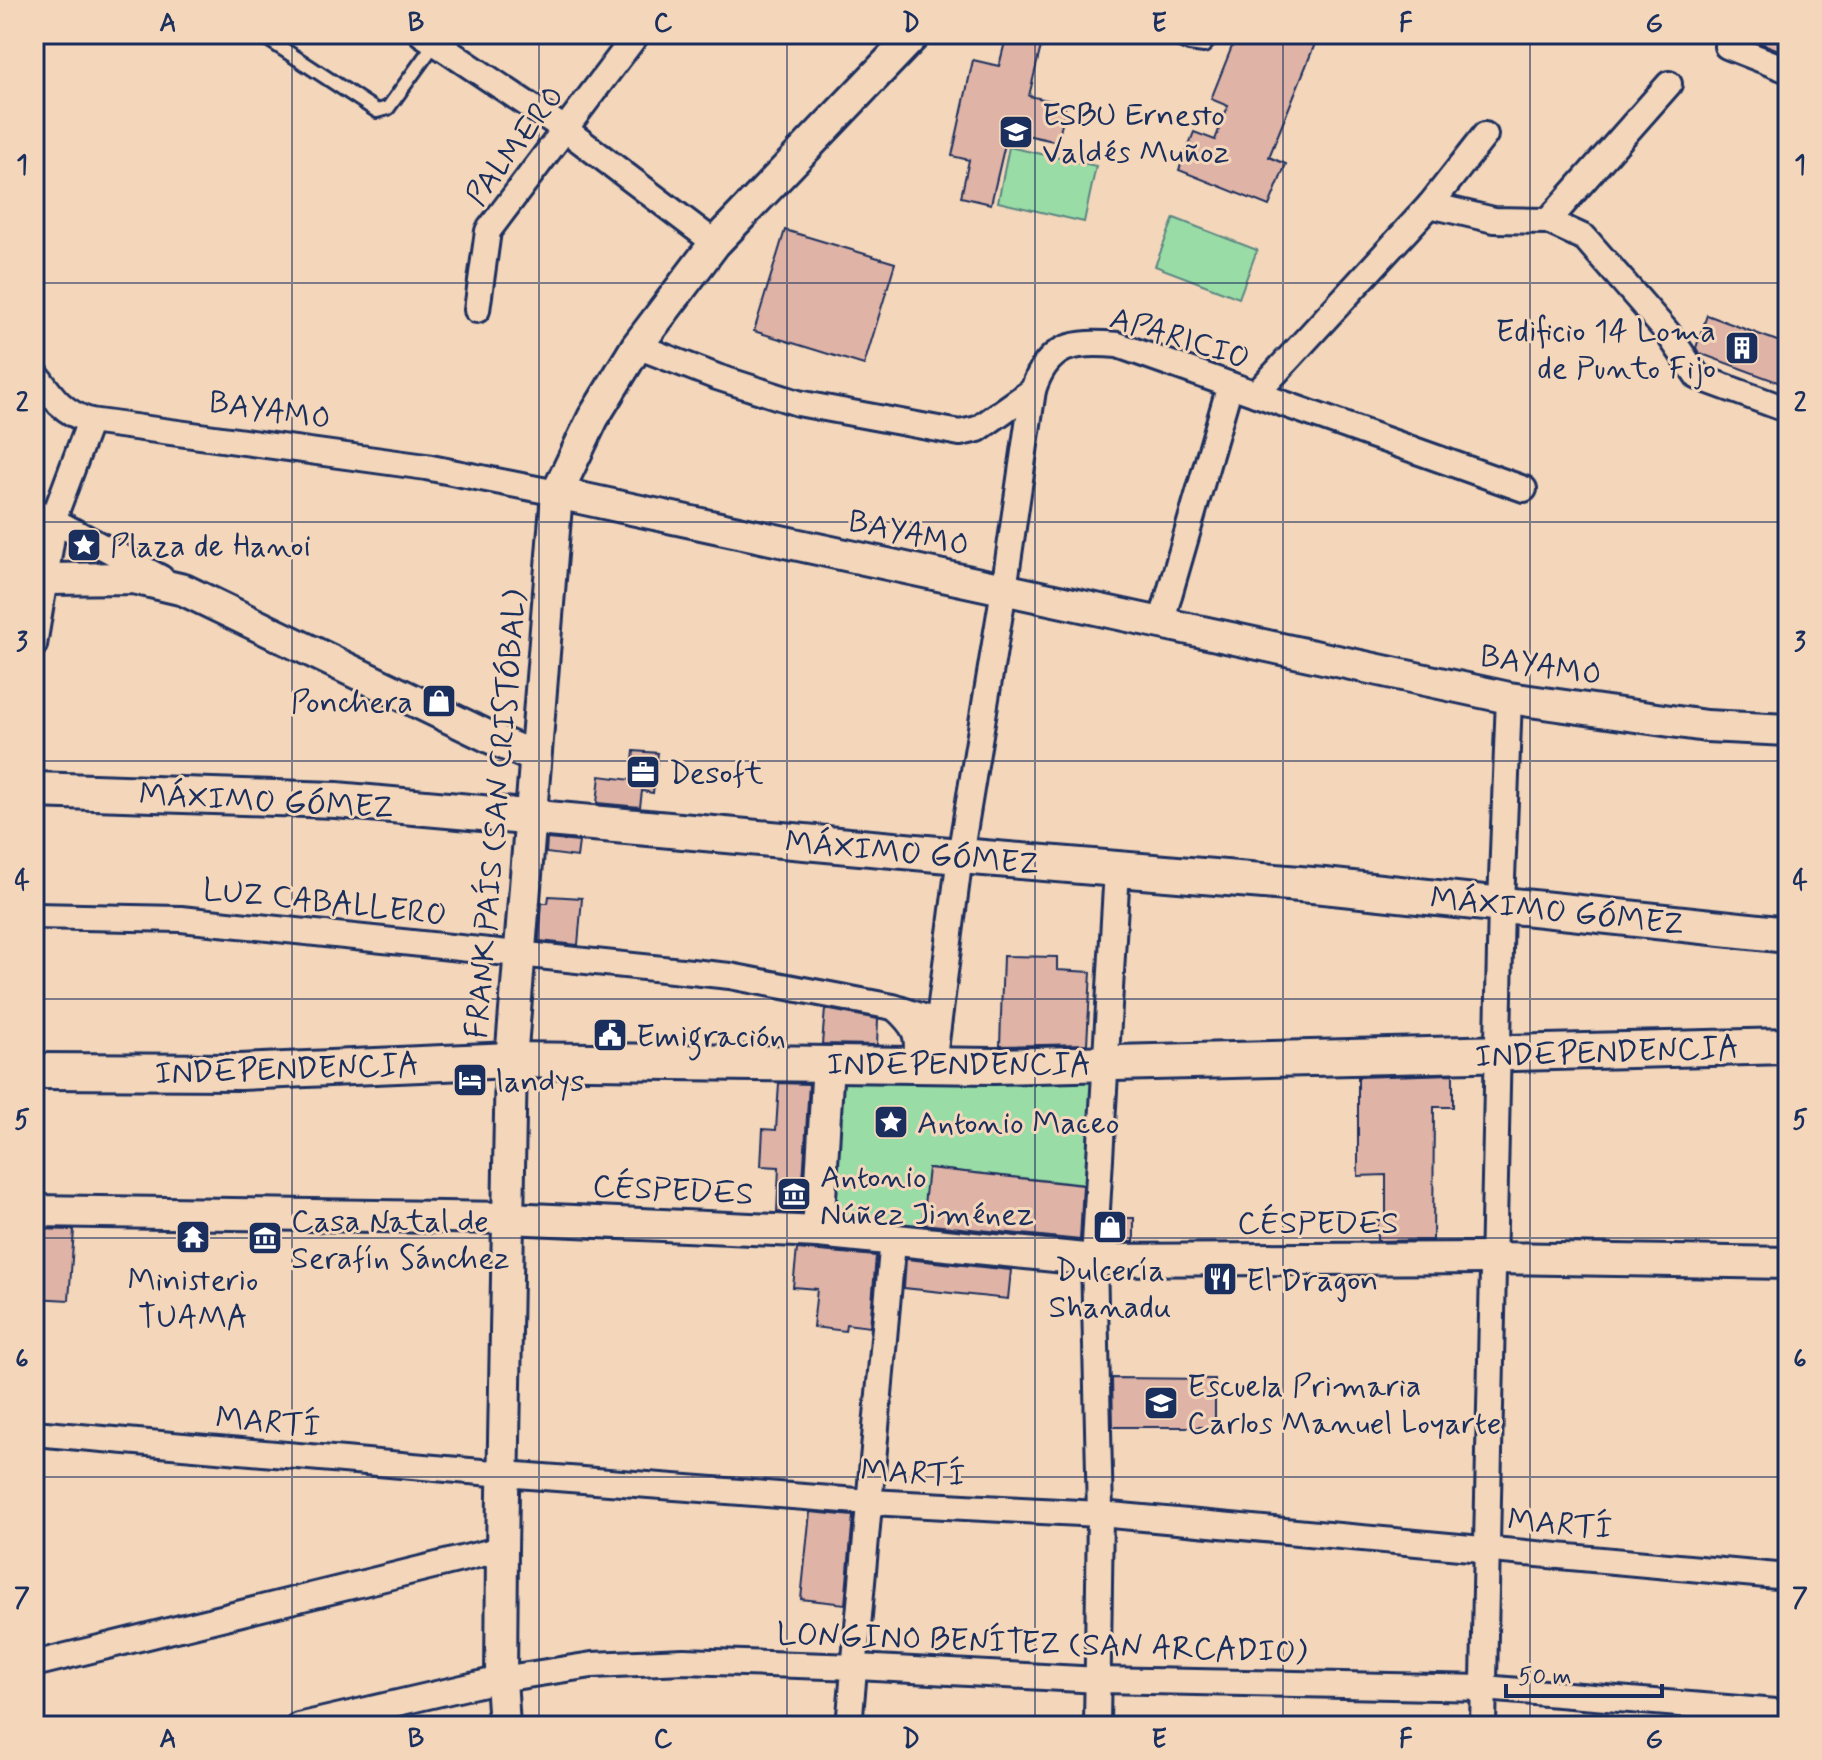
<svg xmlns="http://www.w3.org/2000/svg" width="1822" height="1760" viewBox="0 0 1822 1760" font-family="Mynerve,sans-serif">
<rect width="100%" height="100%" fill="#f4d7ba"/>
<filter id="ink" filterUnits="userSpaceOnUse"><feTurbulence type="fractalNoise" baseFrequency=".0125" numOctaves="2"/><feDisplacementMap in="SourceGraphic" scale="16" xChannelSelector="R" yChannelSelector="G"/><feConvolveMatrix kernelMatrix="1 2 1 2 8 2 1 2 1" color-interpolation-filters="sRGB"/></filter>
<g filter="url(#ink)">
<g fill="#9adca6" stroke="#5a8682" stroke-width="2">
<path d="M 1009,147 L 1096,166 L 1084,222 L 998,202 Z"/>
<path d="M 1174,218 L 1257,250 L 1239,298 L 1155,266 Z"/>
<path d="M 1079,1073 L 1093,1082 L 1088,1185 L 929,1168 L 921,1232 L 831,1226 L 839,1076 Z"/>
</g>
<g fill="#dfb3a5" stroke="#1b2f5e" stroke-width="2">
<path d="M 1007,34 L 1044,34 L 1029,96 L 1066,104 L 1058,142 L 1008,131 L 991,204 L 961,197 L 969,160 L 952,156 L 973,60 L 999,66 Z"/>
<path d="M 1237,34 L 1319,34 L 1269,157 L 1286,164 L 1269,206 L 1179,170 L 1194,132 L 1215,140 L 1228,106 L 1211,99 Z"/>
<path d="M 1737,34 L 1788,34 L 1788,36 L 1779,50 Z"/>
<path d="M 785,230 L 895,263 L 864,365 L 754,331 Z"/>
<path d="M 1707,315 L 1788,345 L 1788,361 L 1780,383 L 1699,353 L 1696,348 Z"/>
<path d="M 634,751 L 658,753 L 653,793 L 642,791 L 640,807 L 597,803 L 600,776 L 631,780 Z"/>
<path d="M 547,839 L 579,842 L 577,857 L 546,853 Z"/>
<path d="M 549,896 L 582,898 L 578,945 L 539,941 L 542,903 L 548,903 Z"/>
<path d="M 1003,956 L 1057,957 L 1057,970 L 1091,972 L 1087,1044 L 1000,1046 Z"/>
<path d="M 825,1009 L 878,1019 L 877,1045 L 822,1044 Z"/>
<path d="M 1453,1074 L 1453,1107 L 1434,1107 L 1433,1240 L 1377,1241 L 1377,1220 L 1386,1220 L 1386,1175 L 1358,1176 L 1358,1077 Z"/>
<path d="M 779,1083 L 809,1084 L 801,1213 L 777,1212 L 779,1167 L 761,1166 L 763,1129 L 776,1130 Z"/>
<path d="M 928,1168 L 1083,1185 L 1080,1240 L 922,1224 Z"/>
<path d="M 1112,1218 L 1134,1218 L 1134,1242 L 1110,1242 Z"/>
<path d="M 34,1229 L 74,1230 L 69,1300 L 34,1298 Z"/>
<path d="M 797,1249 L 876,1256 L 870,1327 L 846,1324 L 845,1331 L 813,1327 L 817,1289 L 793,1287 Z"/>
<path d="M 906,1259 L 1011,1270 L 1008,1299 L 904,1288 Z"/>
<path d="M 1112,1378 L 1215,1379 L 1215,1427 L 1113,1427 Z"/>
<path d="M 810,1512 L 853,1516 L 845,1604 L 801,1599 Z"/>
</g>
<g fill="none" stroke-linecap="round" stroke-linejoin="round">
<g stroke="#1b2f5e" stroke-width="18">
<g id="service">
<path d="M 260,34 L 377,111 L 388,108 L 435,43"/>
<path d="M 1166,34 L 1189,44 L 1204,46 L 1215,34"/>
</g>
</g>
<g stroke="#1b2f5e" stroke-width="30">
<g id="minor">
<path d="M 422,34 L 566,130 L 715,243"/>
<path d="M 1727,46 L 1788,70"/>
<path d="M 1430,205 L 1494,220 L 1548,221 L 1585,238 L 1667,332 L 1698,377 L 1788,410"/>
<path d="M 1548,221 L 1669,84"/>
<path d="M 477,310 L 488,231 L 637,34"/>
<path d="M 637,346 L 717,377 L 798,403 L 960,433 L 978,429 L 1033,390"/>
<path d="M 34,371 C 51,395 61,412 90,421 L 426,467 L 557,493"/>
<path d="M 1256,394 L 1430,205 L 1485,135"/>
<path d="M 34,510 L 161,578"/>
<path d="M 1161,623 L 1230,385"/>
<path d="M 34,645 L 56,512 L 90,421"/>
<path d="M 34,916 L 181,919 L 730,976 L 893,1007 L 938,1022"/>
<path d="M 895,1008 C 917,1028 919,1035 916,1064"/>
<path d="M 933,1065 L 960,856 L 1004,589 L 1033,390 C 1048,344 1074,341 1118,345 L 1524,489"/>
<path d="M 34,1433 L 504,1474 L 870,1502 L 1100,1514 L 1788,1577"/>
<path d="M 34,1664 L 502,1549"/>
<path d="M 298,1726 L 501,1679 L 592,1665 L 684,1661 L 857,1667 L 1099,1680 L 1484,1688 L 1788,1713"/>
<path d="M 849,1726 L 893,1239"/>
<path d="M 1097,1726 L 1100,1514 L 1094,1260 L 1117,870"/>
<path d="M 1483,1726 L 1501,904 L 1509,698"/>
</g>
</g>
<g stroke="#1b2f5e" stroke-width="36">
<g id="tertiary">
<path d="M 557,493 L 1509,698 L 1706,726 L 1788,730"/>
<path d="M 34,576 L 45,579 L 133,578 L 184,590 L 504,744 L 535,757"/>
<path d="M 34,1211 L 508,1218 L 818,1232 L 1094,1260 L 1493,1258 L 1788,1263"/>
<path d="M 818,1232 L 828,1063"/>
<path d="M 504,1726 L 501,1679 L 502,1549 L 511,1060 L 557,493 L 593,418 L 637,346 L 715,243 L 915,34"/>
</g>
</g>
<g stroke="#1b2f5e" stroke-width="40">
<g id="secondary">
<path d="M 34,790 L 336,800 L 960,856 L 1324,886 L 1788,935"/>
<path d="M 34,1071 L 240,1072 L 511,1060 L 994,1066 L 1788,1046"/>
</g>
</g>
<use href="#service" stroke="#f4d7ba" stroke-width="12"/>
<use href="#minor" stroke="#f4d7ba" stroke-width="24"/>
<use href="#tertiary" stroke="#f4d7ba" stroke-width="30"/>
<use href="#secondary" stroke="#f4d7ba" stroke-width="34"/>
</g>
</g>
<path fill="none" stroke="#1b2f5e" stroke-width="2" stroke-opacity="0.55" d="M 292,34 L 292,1726M 539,34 L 539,1726M 787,34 L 787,1726M 1035,34 L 1035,1726M 1283,34 L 1283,1726M 1530,34 L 1530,1726M 34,283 L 1788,283M 34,522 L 1788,522M 34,761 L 1788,761M 34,999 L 1788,999M 34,1238 L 1788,1238M 34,1477 L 1788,1477"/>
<defs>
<g id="school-square" transform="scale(1.8)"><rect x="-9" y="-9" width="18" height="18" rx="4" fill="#1b2f5e" stroke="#f4d7ba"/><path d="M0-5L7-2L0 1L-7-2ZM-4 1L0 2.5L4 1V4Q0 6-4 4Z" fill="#fff"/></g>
<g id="building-square" transform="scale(1.8)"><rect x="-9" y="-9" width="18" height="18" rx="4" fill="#1b2f5e" stroke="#f4d7ba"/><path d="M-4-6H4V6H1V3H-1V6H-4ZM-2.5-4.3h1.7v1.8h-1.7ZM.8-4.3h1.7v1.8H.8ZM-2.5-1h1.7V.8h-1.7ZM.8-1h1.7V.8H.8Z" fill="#fff"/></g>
<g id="sight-square" transform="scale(1.8)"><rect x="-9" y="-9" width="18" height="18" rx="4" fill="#1b2f5e" stroke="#f4d7ba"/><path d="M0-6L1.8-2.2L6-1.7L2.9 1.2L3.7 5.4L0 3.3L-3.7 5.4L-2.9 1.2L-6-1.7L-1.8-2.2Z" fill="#fff"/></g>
<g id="shop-square" transform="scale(1.8)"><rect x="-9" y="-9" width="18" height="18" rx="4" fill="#1b2f5e" stroke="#f4d7ba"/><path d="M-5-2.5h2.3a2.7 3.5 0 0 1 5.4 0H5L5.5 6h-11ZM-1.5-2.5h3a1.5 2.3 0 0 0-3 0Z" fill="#fff"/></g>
<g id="office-square" transform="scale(1.8)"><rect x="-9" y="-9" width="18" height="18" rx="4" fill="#1b2f5e" stroke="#f4d7ba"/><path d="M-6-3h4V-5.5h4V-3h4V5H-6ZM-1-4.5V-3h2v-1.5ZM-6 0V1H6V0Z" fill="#fff"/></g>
<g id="civic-square" transform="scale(1.8)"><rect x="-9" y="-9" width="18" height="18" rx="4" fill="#1b2f5e" stroke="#f4d7ba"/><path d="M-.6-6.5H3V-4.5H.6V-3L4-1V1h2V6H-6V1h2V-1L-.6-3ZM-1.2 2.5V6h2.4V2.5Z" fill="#fff"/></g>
<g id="hotel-square" transform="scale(1.8)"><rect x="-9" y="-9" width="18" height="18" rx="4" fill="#1b2f5e" stroke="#f4d7ba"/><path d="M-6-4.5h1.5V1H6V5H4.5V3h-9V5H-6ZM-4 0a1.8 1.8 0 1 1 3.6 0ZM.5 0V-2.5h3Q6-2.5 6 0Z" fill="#fff"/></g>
<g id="museum-square" transform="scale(1.8)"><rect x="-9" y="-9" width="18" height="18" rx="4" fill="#1b2f5e" stroke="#f4d7ba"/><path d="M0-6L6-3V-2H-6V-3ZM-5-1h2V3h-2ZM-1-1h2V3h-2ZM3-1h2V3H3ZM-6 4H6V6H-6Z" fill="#fff"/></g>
<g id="temple-square" transform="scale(1.8)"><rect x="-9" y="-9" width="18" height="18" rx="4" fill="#1b2f5e" stroke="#f4d7ba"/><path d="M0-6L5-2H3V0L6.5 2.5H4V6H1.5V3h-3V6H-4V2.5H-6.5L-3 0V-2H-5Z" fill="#fff"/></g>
<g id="restaurant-square" transform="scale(1.8)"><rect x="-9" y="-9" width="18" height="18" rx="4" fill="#1b2f5e" stroke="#f4d7ba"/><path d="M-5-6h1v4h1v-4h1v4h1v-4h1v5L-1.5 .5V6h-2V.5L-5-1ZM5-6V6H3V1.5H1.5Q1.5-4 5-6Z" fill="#fff"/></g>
</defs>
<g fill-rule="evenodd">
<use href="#school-square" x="1016" y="132"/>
<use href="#building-square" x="1742" y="348"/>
<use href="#sight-square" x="84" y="545"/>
<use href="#shop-square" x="439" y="701"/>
<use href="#office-square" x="643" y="772"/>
<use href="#civic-square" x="610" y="1035"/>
<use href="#hotel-square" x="470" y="1080"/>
<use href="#sight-square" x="891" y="1122"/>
<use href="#museum-square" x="794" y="1194"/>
<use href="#shop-square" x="1110" y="1227"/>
<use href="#temple-square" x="193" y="1237"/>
<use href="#museum-square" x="265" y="1238"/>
<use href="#restaurant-square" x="1220" y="1279"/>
<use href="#school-square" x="1161" y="1403"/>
</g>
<g text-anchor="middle" stroke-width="6" stroke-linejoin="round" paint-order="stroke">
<g font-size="32" fill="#1b2f5e" stroke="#f4d7ba" text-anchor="start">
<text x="1042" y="125">ESBU Ernesto<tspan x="1042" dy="37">Valdés Muñoz</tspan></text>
<text x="1716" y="341" text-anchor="end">Edificio 14 Loma<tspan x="1716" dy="37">de Punto Fijo</tspan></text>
<text x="110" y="556">Plaza de Hanoi</text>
<text x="413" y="712" text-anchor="end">Ponchera</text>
<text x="669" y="783">Desoft</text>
<text x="636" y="1046">Emigración</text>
<text x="496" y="1091">landys</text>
<text x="917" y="1133">Antonio Maceo</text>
<text x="820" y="1187">Antonio<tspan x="820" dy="37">Núñez Jiménez</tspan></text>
<text x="291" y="1231">Casa Natal de<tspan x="291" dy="37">Serafín Sánchez</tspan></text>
<text x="1110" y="1280" text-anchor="middle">Dulcería<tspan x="1110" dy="37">Shanadu</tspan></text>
<text x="193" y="1290" text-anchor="middle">Ministerio<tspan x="193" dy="37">TUAMA</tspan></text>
<text x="1246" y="1290">El Dragon</text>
<text x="1187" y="1396">Escuela Primaria<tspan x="1187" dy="37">Carlos Manuel Loyarte</tspan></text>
</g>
<g font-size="32" fill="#1b2f5e" stroke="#f4d7ba">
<text transform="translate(514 145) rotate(-53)" y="11">PALMERO</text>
<text transform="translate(1180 337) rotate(17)" y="11">APARICIO</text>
<text transform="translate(270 409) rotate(8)" y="11">BAYAMO</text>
<text transform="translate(909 532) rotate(12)" y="11">BAYAMO</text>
<text transform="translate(1541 664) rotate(9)" y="11">BAYAMO</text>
<text transform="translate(266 800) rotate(3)" y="11">MÁXIMO GÓMEZ</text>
<text transform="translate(495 814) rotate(-85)" y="11">FRANK PAÍS (SAN CRISTÓBAL)</text>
<text transform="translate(912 852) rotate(5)" y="11">MÁXIMO GÓMEZ</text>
<text transform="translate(325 901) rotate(6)" y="11">LUZ CABALLERO</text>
<text transform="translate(1557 910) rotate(6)" y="11">MÁXIMO GÓMEZ</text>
<text transform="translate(1607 1051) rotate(-2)" y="11">INDEPENDENCIA</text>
<text x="959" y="1074">INDEPENDENCIA</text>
<text transform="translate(287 1068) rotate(-2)" y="11">INDEPENDENCIA</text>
<text transform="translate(673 1189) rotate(3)" y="11">CÉSPEDES</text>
<text x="1318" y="1233">CÉSPEDES</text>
<text transform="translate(268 1421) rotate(5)" y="11">MARTÍ</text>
<text transform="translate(913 1472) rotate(3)" y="11">MARTÍ</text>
<text transform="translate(1560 1523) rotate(5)" y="11">MARTÍ</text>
<text transform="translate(1042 1642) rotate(2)" y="11">LONGINO BENÍTEZ (SAN ARCADIO)</text>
</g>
</g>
<rect width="1822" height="1760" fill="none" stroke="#f4d7ba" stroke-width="88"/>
<path d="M1506 1684v12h156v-12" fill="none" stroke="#1b2f5e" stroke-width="4"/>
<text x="1518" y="1684" font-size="24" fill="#1b2f5e" stroke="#f4d7ba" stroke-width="6" paint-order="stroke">50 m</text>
<rect x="44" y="44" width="1734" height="1672" fill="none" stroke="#1b2f5e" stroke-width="3"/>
<g font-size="26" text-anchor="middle" font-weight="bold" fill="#1b2f5e">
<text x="168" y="31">A</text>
<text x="416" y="31">B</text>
<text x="663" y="31">C</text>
<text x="911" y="31">D</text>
<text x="1159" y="31">E</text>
<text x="1406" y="31">F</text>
<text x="1654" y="31">G</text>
<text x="22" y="173">1</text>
<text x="1800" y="173">1</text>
<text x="22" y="411">2</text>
<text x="1800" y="411">2</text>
<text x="22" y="650">3</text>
<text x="1800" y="650">3</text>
<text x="22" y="889">4</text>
<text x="1800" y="889">4</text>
<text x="22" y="1128">5</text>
<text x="1800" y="1128">5</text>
<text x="22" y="1367">6</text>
<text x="1800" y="1367">6</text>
<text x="22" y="1606">7</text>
<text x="1800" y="1606">7</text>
<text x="168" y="1747">A</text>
<text x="416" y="1747">B</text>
<text x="663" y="1747">C</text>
<text x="911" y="1747">D</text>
<text x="1159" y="1747">E</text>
<text x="1406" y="1747">F</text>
<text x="1654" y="1747">G</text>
</g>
</svg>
